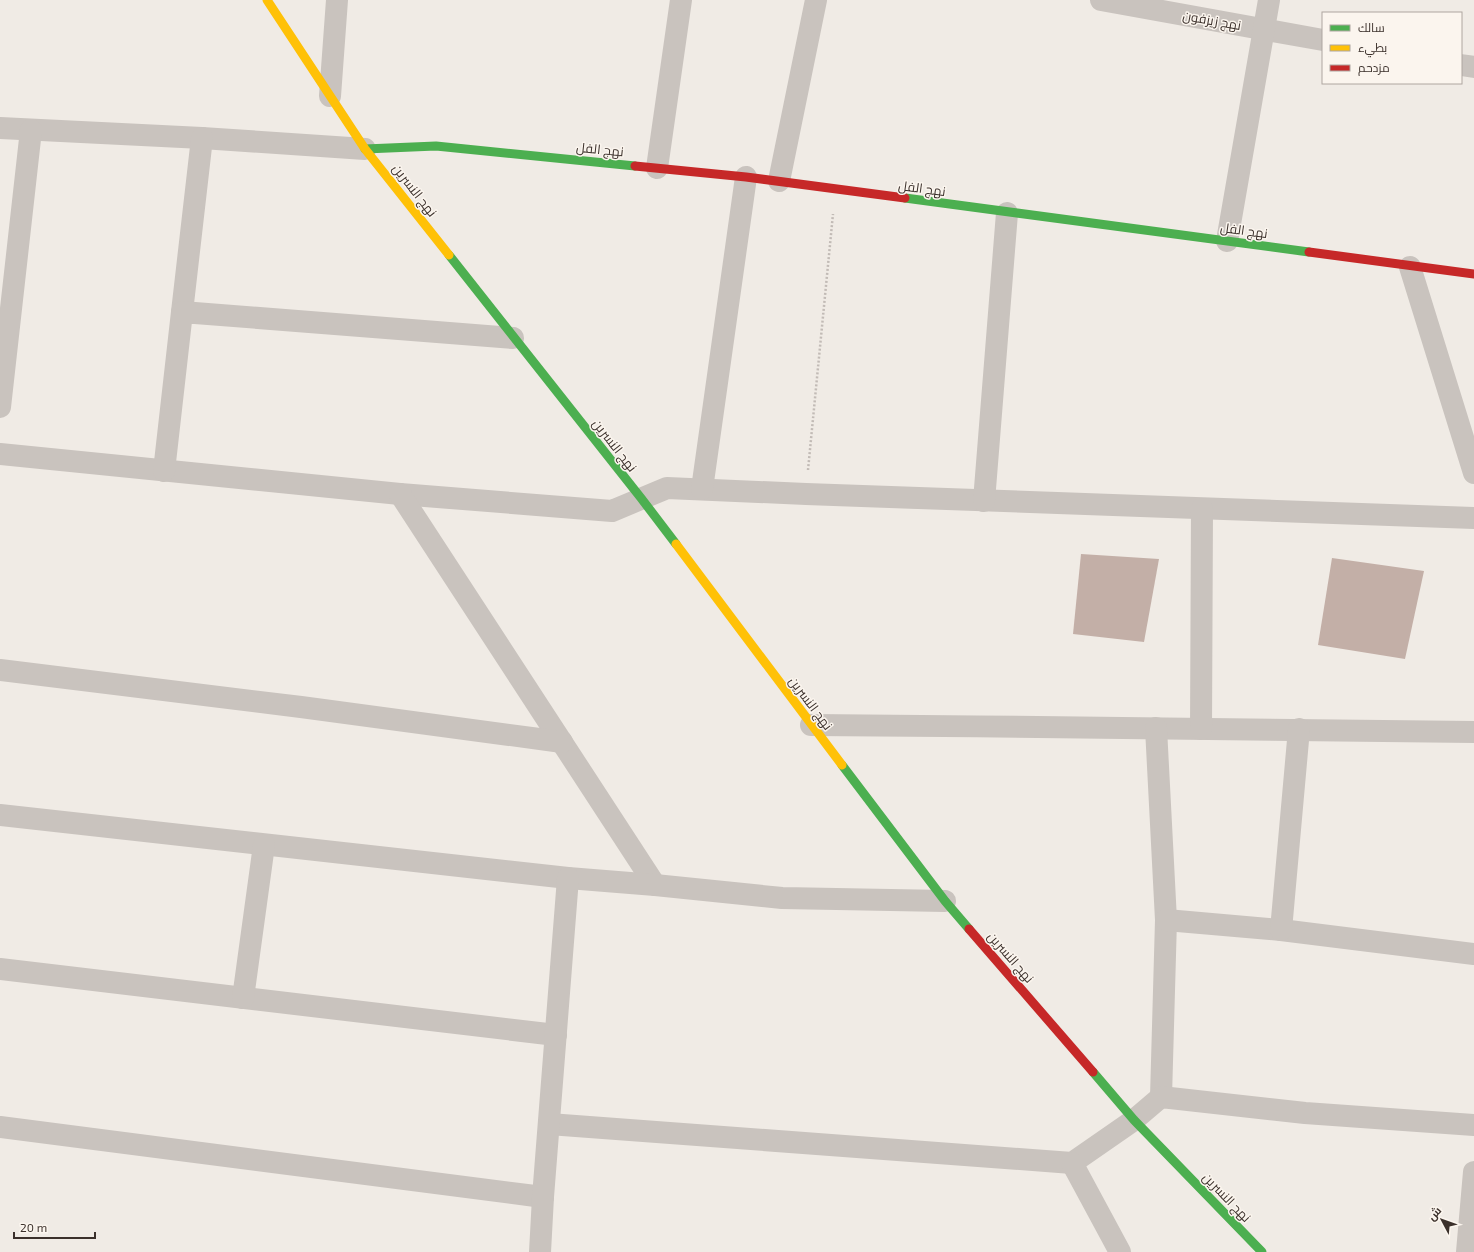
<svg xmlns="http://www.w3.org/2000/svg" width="1474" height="1252" viewBox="0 0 1474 1252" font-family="'Exo 2',Cairo,sans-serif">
<rect width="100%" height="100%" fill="#f0ebe5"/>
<g fill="#c3afa7">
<path d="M 1081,554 L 1159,559 L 1144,642 L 1073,634 Z"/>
<path d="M 1332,558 L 1424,571 L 1405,659 L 1318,645 Z"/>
</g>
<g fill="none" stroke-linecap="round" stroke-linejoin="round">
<path stroke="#c2bbb6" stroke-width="2.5" stroke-dasharray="2 2" stroke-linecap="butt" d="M 808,470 L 833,214"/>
<g stroke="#c9c3be" stroke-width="22">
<path d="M 1101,0 L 1323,40"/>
<path d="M 1461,65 L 1474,67"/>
<path d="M 330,96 L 337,0"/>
<path d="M 0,128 L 202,138 L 365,149"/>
<path d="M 657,168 L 681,0"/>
<path d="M 779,181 L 816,0"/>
<path d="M 1227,241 L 1269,0"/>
<path d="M 1410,267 L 1474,473"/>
<path d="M 182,312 L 202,138"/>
<path d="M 0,407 L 31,130"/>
<path d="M 0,454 L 400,494 L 612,511 L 667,488 L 806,494 L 1474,518"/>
<path d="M 164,471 L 182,312 L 513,338"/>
<path d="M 702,489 L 746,177"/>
<path d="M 400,494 L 655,885"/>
<path d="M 984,501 L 1007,213"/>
<path d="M 0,670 L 301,707 L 562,742"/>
<path d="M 811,725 C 1032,727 1253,728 1474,732"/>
<path d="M 1156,728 L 1166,920 L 1161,1097"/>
<path d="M 1201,729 L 1202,509"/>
<path d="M 0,815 L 568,878 L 655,885 L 782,898 L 945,901"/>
<path d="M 1166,920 L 1281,930 L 1474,954"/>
<path d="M 1281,930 L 1299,729"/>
<path d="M 0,969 L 556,1035"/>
<path d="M 243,998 L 264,845"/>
<path d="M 549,1124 L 1072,1163 L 1134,1120 L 1161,1097 L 1305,1113 L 1474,1125"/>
<path d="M 0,1127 L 543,1197"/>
<path d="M 1072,1163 L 1120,1252"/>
<path d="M 540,1252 L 543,1197 L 568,878"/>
<path d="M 1467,1252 L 1474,1172"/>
</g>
<g stroke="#4caf50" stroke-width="9">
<path d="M 365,149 L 436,146 L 635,166"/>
<path d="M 905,198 L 1309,252"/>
<path d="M 449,255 L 641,498 L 676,544"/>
<path d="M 842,765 L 945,901 L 969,929"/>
<path d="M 1093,1072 L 1134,1120 L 1262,1252"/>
</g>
<g stroke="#ffc107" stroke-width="9">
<path d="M 267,0 L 365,149 L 449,255"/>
<path d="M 676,544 L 842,765"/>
</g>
<g stroke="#c62828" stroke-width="9">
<path d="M 635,166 L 746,177 L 905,198"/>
<path d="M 1309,252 L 1474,274"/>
<path d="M 969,929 L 1093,1072"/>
</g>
</g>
<g text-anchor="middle" stroke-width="3" stroke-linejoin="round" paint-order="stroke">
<g font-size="13" fill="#3b302b" stroke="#fbf5ee">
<text transform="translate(1212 20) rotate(10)" y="5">نهج زيزفون</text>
<text transform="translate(600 149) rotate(6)" y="5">نهج الفل</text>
<text transform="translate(922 188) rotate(8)" y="5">نهج الفل</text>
<text transform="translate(415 190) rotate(52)" y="5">نهج النسرين</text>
<text transform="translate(1244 230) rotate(8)" y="5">نهج الفل</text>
<text transform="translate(615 445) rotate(52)" y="5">نهج النسرين</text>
<text transform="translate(811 703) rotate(53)" y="5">نهج النسرين</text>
<text transform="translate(1011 957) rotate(49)" y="5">نهج النسرين</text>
<text transform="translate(1227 1197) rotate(46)" y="5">نهج النسرين</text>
</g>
</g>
<rect x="1322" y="12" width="140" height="72" fill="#fbf5ee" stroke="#aea6a0"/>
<rect x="1330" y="25" width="20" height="6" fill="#4caf50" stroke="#aea6a0"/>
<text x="1358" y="32" font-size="12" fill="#3b302b">سالك</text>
<rect x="1330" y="45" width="20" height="6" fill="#ffc107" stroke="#aea6a0"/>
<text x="1358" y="52" font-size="12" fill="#3b302b">بطيء</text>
<rect x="1330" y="65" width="20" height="6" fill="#c62828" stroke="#aea6a0"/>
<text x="1358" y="72" font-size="12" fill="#3b302b">مزدحم</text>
<g transform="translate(1442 1220) rotate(311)" stroke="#fbf5ee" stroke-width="3" paint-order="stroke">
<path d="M0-3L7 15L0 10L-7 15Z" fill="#3b302b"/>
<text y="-6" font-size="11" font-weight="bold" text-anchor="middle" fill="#3b302b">ش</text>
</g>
<path d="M14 1232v6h81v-6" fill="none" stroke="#3b302b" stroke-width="2"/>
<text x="20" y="1232" font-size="12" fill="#3b302b" stroke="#fbf5ee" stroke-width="3" paint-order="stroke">20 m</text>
</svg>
